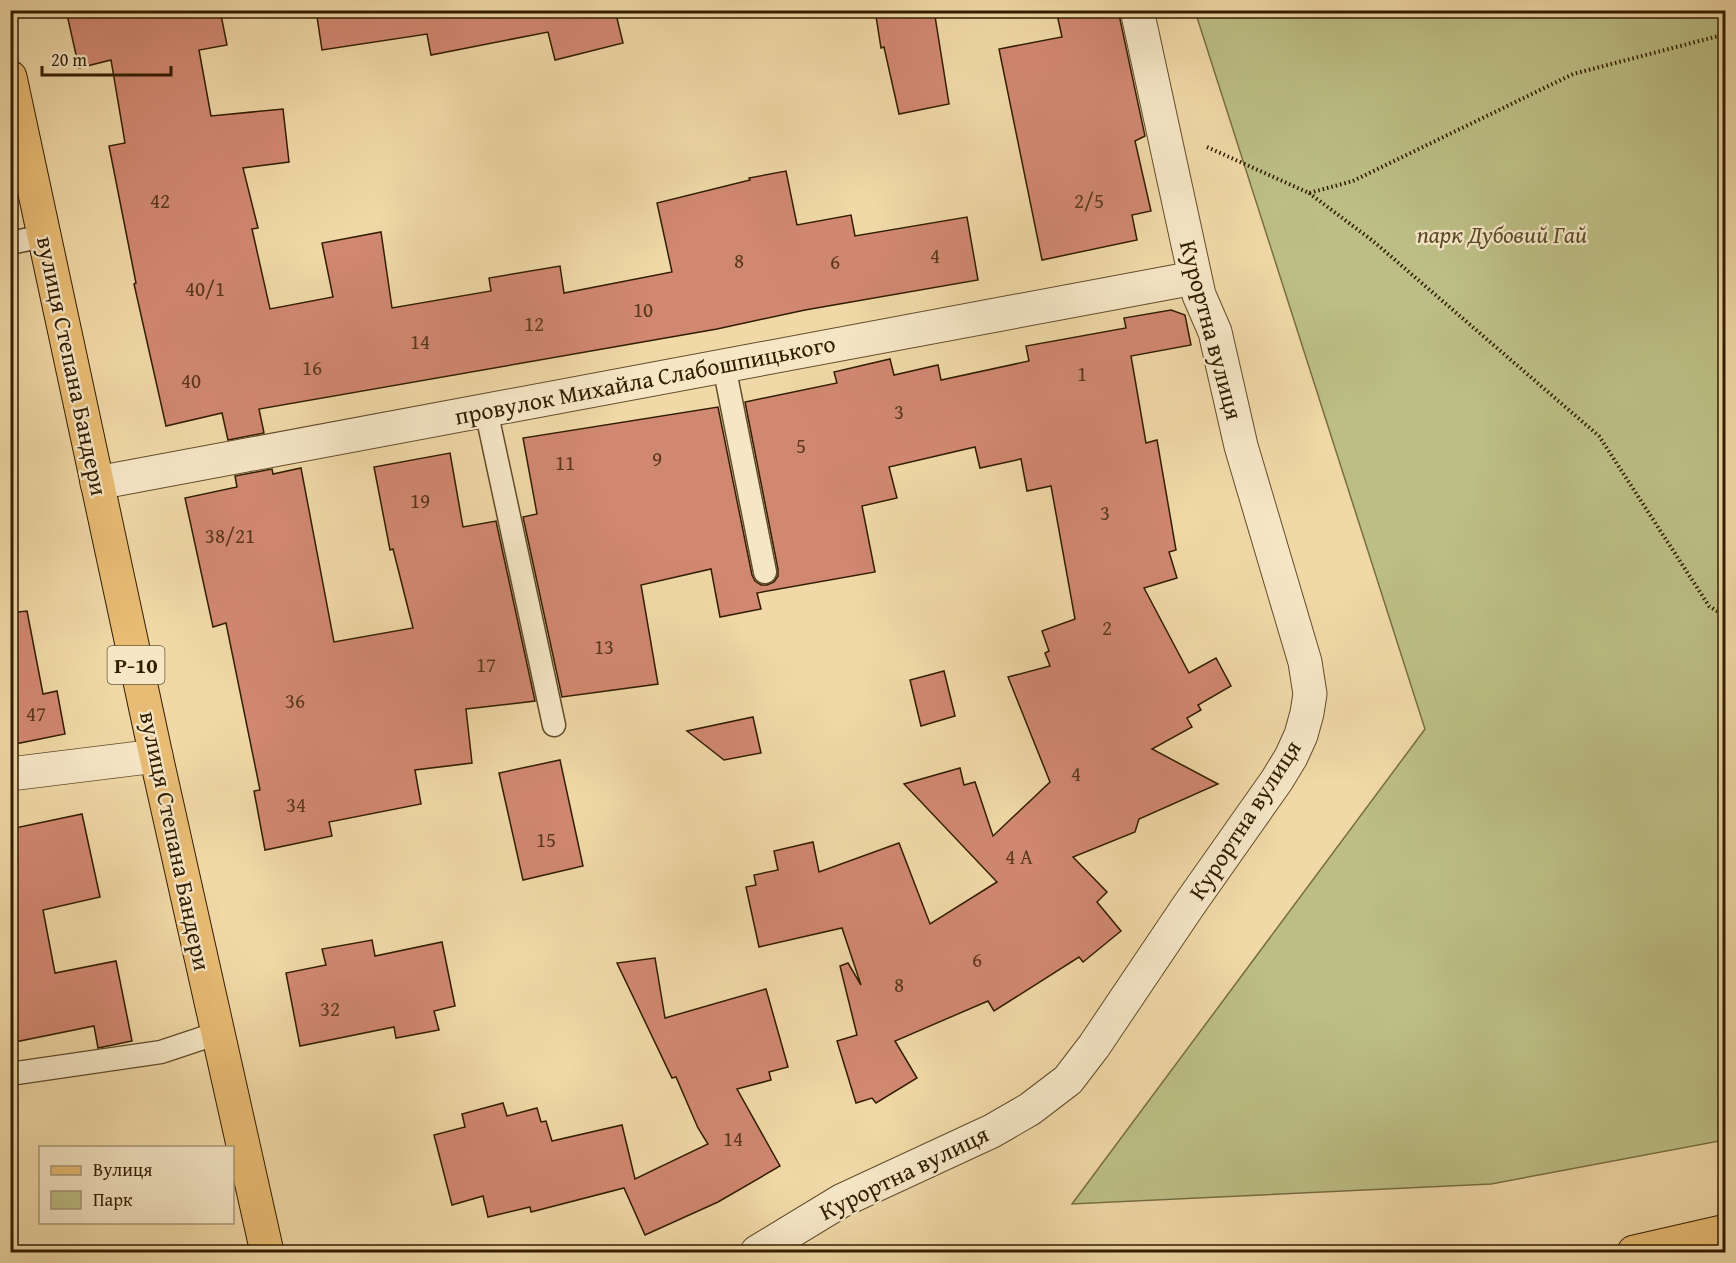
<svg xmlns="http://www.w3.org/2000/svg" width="1736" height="1263" viewBox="0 0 1736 1263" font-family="'Gentium Book Plus',serif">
<rect width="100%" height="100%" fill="#f0d8a7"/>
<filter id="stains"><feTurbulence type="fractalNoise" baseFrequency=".00333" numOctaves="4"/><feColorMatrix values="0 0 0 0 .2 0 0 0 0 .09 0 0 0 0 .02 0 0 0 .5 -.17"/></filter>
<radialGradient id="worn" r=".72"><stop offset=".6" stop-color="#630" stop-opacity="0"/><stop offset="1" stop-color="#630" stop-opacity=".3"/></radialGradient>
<path fill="#bcbe85" stroke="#776e42" stroke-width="1.5" d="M 1195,11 L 1725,11 L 1725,1140 L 1491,1184 L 1072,1204 L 1425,729 Z"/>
<g fill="#d18871" stroke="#321d00" stroke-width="1.5">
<path d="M 66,10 L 220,10 L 227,45 L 199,50 L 211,116 L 283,109 L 289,162 L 243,168 L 258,228 L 252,229 L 270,309 L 333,297 L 322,243 L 381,232 L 392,308 L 491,291 L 489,278 L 560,266 L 564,293 L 672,272 L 657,203 L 750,180 L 749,178 L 786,171 L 797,225 L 851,215 L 855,236 L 967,217 L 978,280 L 805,310 L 717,329 L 259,409 L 264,433 L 228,440 L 222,413 L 166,426 L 134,284 L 136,283 L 109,146 L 125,143 L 111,60 L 79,68 Z"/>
<path d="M 316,10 L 615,10 L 623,43 L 555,60 L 548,32 L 431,55 L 427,34 L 322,50 Z"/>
<path d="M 875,10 L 934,10 L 949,104 L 899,114 L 884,47 L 881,48 Z"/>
<path d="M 1056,10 L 1118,10 L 1145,136 L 1135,141 L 1151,211 L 1132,215 L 1137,240 L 1042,260 L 999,49 L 1062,37 Z"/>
<path d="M 1171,310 L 1185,315 L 1191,345 L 1131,356 L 1146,443 L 1157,440 L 1176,550 L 1169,552 L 1177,578 L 1144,588 L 1189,673 L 1216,658 L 1231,686 L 1198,705 L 1201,710 L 1187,718 L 1192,727 L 1152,749 L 1218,784 L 1139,819 L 1135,832 L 1073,857 L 1107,892 L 1097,902 L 1121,931 L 1083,962 L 1079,957 L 994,1011 L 988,1001 L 895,1041 L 917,1078 L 876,1103 L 872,1098 L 856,1103 L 837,1041 L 857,1035 L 840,966 L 848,963 L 861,985 L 842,928 L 759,947 L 746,887 L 756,885 L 754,875 L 778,870 L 774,851 L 813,842 L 819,872 L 899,843 L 930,924 L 997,882 L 904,784 L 960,768 L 964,785 L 975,782 L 993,836 L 1050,782 L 1008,677 L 1050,666 L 1045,653 L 1049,651 L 1042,631 L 1075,619 L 1051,486 L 1027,491 L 1021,459 L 980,468 L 975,447 L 889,467 L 897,498 L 862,506 L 875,572 L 757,593 L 761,609 L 720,617 L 711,569 L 641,585 L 658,684 L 562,697 L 523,517 L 537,514 L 523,438 L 718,407 L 752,575 L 755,581 L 761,585 L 767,585 L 774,582 L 778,576 L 778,569 L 745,402 L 837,383 L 834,372 L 890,359 L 894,375 L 938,365 L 941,380 L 1029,361 L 1026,346 L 1126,328 L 1124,318 Z"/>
<path d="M 450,453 L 463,527 L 496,521 L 535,701 L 466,709 L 472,763 L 415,770 L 421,804 L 329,822 L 332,836 L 265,850 L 254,791 L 260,790 L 226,623 L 213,627 L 185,498 L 237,487 L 235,476 L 272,469 L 273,474 L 301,468 L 334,642 L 413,628 L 393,549 L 390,550 L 374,467 Z"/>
<path d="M 27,611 L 43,694 L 57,691 L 65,734 L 10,745 L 10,613 Z"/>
<path d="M 944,671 L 955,716 L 921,726 L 910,680 Z"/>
<path d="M 753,717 L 761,753 L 724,760 L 687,731 Z"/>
<path d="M 560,760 L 583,866 L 523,880 L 499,773 Z"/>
<path d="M 82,814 L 100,897 L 43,910 L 55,973 L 116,961 L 132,1041 L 98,1048 L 94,1026 L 10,1043 L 10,829 Z"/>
<path d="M 372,940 L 375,956 L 442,942 L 455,1006 L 434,1011 L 439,1030 L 396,1038 L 394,1027 L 300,1046 L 286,973 L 326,965 L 322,949 Z"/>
<path d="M 655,958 L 665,1018 L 766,989 L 788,1067 L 769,1072 L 771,1080 L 737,1089 L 780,1166 L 718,1202 L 645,1235 L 624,1188 L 531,1212 L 530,1207 L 488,1217 L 483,1196 L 452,1205 L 434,1135 L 465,1127 L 462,1114 L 503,1103 L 507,1116 L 537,1108 L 541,1122 L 546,1121 L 552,1141 L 622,1125 L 635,1179 L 708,1144 L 698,1128 L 676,1077 L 672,1078 L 617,963 Z"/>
</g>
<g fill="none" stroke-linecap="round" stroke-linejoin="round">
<g stroke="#624c2a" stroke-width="25">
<g id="service">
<path d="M 10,243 L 44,236"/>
<path d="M 724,366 L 765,572"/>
<path d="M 486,410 L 554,725"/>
<path d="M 10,1074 L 161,1052 L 218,1033"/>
</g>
</g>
<g stroke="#624c2a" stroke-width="35">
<g id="minor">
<path d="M 97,483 L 1194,278"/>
<path d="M 10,774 L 156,756"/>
<path d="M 757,1252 L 841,1201 L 992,1131 L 1030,1109 L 1068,1080 L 1094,1046 L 1189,905 L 1277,780 L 1291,757 L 1301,735 L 1307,713 L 1310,694 L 1305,662 L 1241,446 L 1215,332 L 1199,295 L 1137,10"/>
</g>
</g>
<g stroke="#321d00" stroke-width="35">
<g id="primary">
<path d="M 10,77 L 156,756 L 267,1252"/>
<path d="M 1634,1252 L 1726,1231"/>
</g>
</g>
<g stroke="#321d00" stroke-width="4" stroke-dasharray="1.5 3" stroke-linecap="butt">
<path d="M 1207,147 L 1309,193 L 1353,181 L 1573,74 L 1726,34"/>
<path d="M 1309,193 L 1373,241 L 1599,436 L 1709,606 L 1726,617"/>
</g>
<use href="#service" stroke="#f5e6c6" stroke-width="22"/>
<use href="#minor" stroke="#f5e6c6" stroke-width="33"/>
<use href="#primary" stroke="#e8bc74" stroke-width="33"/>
</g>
<g text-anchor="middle" stroke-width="4.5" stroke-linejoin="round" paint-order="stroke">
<g font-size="21" fill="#5a381c">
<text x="160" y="208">42</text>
<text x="1089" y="208">2/5</text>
<text x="935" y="263">4</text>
<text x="739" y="268">8</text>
<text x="835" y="269">6</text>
<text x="205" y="296">40/1</text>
<text x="643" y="317">10</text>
<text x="534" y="331">12</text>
<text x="420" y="349">14</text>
<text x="312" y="375">16</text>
<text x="1082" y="381">1</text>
<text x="191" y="388">40</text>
<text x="899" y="419">3</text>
<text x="801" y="453">5</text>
<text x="657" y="466">9</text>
<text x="565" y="470">11</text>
<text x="420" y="508">19</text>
<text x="1105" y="520">3</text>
<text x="230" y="543">38/21</text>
<text x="1107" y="635">2</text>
<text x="604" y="654">13</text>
<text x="486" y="672">17</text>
<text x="295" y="708">36</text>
<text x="36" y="721">47</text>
<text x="1076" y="781">4</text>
<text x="296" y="812">34</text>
<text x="546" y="847">15</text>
<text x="1019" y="864">4 А</text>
<text x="977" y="967">6</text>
<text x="899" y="992">8</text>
<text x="330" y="1016">32</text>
<text x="733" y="1146">14</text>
</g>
<rect fill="#f5e6c6" stroke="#6c593b" stroke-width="1.5" x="107.5" y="646" width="57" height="38" rx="4.5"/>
<g font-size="22" font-weight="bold" fill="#321d00">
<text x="136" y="673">Р-10</text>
</g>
<g font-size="24" font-style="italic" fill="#5b4d28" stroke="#f5e6c6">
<text x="1502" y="243">парк Дубовий Гай</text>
</g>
<g font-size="24" fill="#321d00" stroke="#f5e6c6">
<text transform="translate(1211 330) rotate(75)" y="8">Курортна вулиця</text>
<text transform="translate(72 366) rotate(78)" y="8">вулиця Степана Бандери</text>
<text transform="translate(645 380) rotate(-11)" y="8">провулок Михайла Слабошпицького</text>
<text transform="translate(1245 820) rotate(-57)" y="8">Курортна вулиця</text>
<text transform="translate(175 841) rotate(78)" y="8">вулиця Степана Бандери</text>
<text transform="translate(904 1173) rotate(-26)" y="8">Курортна вулиця</text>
</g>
</g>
<rect width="1736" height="1263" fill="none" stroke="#f0d8a7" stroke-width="36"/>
<rect x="12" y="12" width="1712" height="1239" fill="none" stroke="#321d00" stroke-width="3"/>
<rect x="18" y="18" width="1700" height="1227" fill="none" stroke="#321d00" stroke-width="1.5"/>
<rect x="39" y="1146" width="195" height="78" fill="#f5e6c6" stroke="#a79677" stroke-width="1.5"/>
<rect x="51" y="1166" width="30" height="9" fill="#e8bc74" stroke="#a79677" stroke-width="1.5"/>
<text x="93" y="1176" font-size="18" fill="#321d00">Вулиця</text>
<rect x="51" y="1191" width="30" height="18" fill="#bcbe85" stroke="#a79677" stroke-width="1.5"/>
<text x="93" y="1206" font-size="18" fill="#321d00">Парк</text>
<path d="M42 66v9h129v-9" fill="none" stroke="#321d00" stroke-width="3"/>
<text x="51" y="66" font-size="18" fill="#321d00" stroke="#f5e6c6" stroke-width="4.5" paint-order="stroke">20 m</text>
<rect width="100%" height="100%" filter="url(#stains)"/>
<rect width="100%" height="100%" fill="url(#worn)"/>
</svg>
